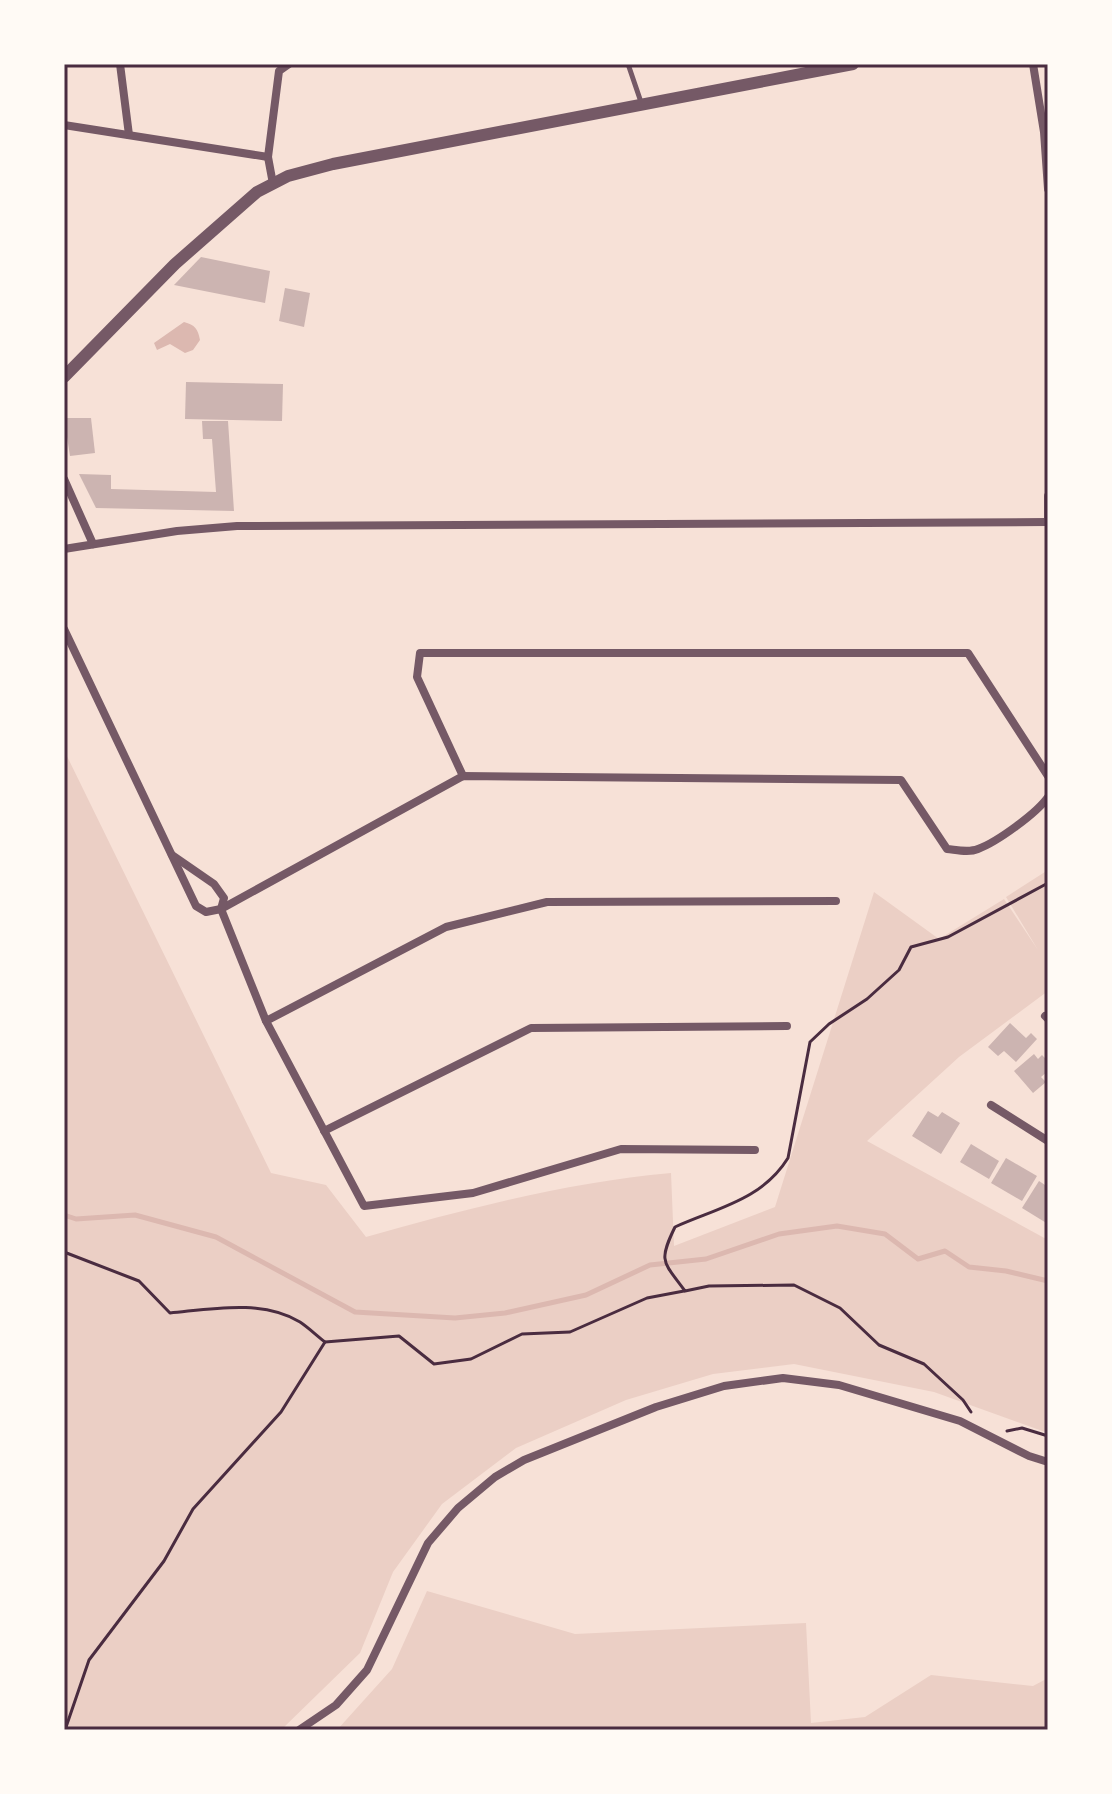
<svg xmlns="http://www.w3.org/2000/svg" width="1112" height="1794" viewBox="0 0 1112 1794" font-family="Barlow,sans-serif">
<rect width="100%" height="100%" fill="#f7e1d7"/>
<g fill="#ebcfc5">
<path d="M 64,750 L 271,1173 L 326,1185 L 366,1237 C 466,1209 568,1182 671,1173 L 674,1246 L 775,1207 L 874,892 L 939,939 L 1004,899 L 1038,950 L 1006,897 L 1048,870 L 1048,991 L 959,1057 L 867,1141 L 1048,1240 L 1048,1433 L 934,1392 L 794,1364 L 713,1374 L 626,1400 L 516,1448 L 442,1504 L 393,1572 L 360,1653 L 281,1730 L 64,1730 Z"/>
<path d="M 427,1591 L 575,1634 L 806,1623 L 811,1723 L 865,1717 L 931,1675 L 1033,1686 L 1048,1678 L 1048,1730 L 337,1730 L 392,1669 Z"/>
</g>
<path fill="#dcb8b0" d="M 184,322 C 195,325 198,329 200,340 L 193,350 L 185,353 L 170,344 L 157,350 L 154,343 Z"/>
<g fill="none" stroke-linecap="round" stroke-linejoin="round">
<path stroke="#dcb8b0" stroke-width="5" d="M 64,1215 L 76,1219 L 135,1215 L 216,1237 L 355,1312 L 455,1318 L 505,1313 L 586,1295 L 650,1265 L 706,1259 L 779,1234 L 837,1226 L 885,1234 L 918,1259 L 945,1251 L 969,1267 L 1006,1271 L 1048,1281"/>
</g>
<g fill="#ccb4b1">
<path d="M 201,257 L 270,271 L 265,303 L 174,285 Z"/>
<path d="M 285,288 L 310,293 L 304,327 L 279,321 Z"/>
<path d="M 186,382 L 283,384 L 282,421 L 185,419 Z"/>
<path d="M 64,418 L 91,418 L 95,453 L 70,456 Z"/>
<path d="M 202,421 L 228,421 L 234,511 L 96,508 L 79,474 L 111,475 L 111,489 L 216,492 L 212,439 L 203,439 Z"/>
<path d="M 1010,1023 L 1026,1038 L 1031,1033 L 1037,1039 L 1016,1062 L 1004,1051 L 998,1056 L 988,1047 Z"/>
<path d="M 1034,1054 L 1038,1059 L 1042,1055 L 1048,1061 L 1048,1071 L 1041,1077 L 1046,1082 L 1033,1093 L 1014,1071 Z"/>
<path d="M 928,1111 L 938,1117 L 942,1112 L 960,1123 L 941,1154 L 912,1136 Z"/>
<path d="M 971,1144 L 999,1161 L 989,1179 L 960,1162 Z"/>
<path d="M 1006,1158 L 1037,1176 L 1022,1201 L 991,1183 Z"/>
<path d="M 1039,1181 L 1048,1187 L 1048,1224 L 1022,1208 Z"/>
</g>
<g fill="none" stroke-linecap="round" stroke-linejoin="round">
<g stroke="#4a2c40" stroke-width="3">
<path d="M 64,1252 L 139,1281 L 170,1313 C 212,1309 262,1299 300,1322 C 309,1328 317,1336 325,1342 L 399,1336 L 434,1364 L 471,1359 L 522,1334 L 570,1332 L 647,1298 L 684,1291"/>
<path d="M 971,1412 L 963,1400 L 924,1364 L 879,1345 L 840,1308 L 794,1285 L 709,1286 L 685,1291 C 663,1261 658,1262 675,1227 C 717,1208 762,1200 788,1158 L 810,1042 L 829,1024 L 867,999 L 899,970 L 911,947 L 948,937 L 1048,883"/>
<path d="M 1007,1431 L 1022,1428 L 1048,1436"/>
<path d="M 65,1730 L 89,1660 L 164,1561 L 193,1509 L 281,1412 L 325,1342"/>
</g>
<path stroke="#755966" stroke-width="5" d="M 628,64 L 642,105"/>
<g stroke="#755966" stroke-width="8">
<path d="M 120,64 L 129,135"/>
<path d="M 1033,64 L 1044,132 L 1048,189"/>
<path d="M 64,125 L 268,157"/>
<path d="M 273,184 L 268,157 L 279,71 L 289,64"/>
<path d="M 64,479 L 93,544"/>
<path d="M 1048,496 L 1048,523"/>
<path d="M 64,549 L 177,531 L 237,526 L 1047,522"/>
<path d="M 64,629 L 196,906 L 206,912 L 221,909 L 463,776 L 901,780 L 947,849 C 957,850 969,853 978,849 C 997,842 1037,813 1048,797"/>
<path d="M 463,776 L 417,677 L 420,653 L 968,653 L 1048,776"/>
<path d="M 172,855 L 214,884 L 224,898 L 221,909 L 266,1021 L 364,1206 L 473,1193 L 621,1149 L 755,1150"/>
<path d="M 1045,1016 L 1048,1019"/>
<path d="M 266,1021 L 446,927 L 547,902 L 836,901"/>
<path d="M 991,1105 L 1048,1141"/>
<path d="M 324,1131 L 531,1028 L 787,1026"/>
<path d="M 299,1730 L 336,1705 L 367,1670 L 428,1543 L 458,1508 L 495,1477 L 524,1460 L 656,1407 L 724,1386 L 783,1378 L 839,1385 L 960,1421 L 1029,1456 L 1048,1462"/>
</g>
<path stroke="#755966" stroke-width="12" d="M 64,377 L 175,264 L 257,192 L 288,176 L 333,164 L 853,64"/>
</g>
<rect width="1112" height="1794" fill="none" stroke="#fffaf5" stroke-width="132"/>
<rect x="66" y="66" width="980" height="1662" fill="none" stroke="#4a2c40" stroke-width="3"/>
</svg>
